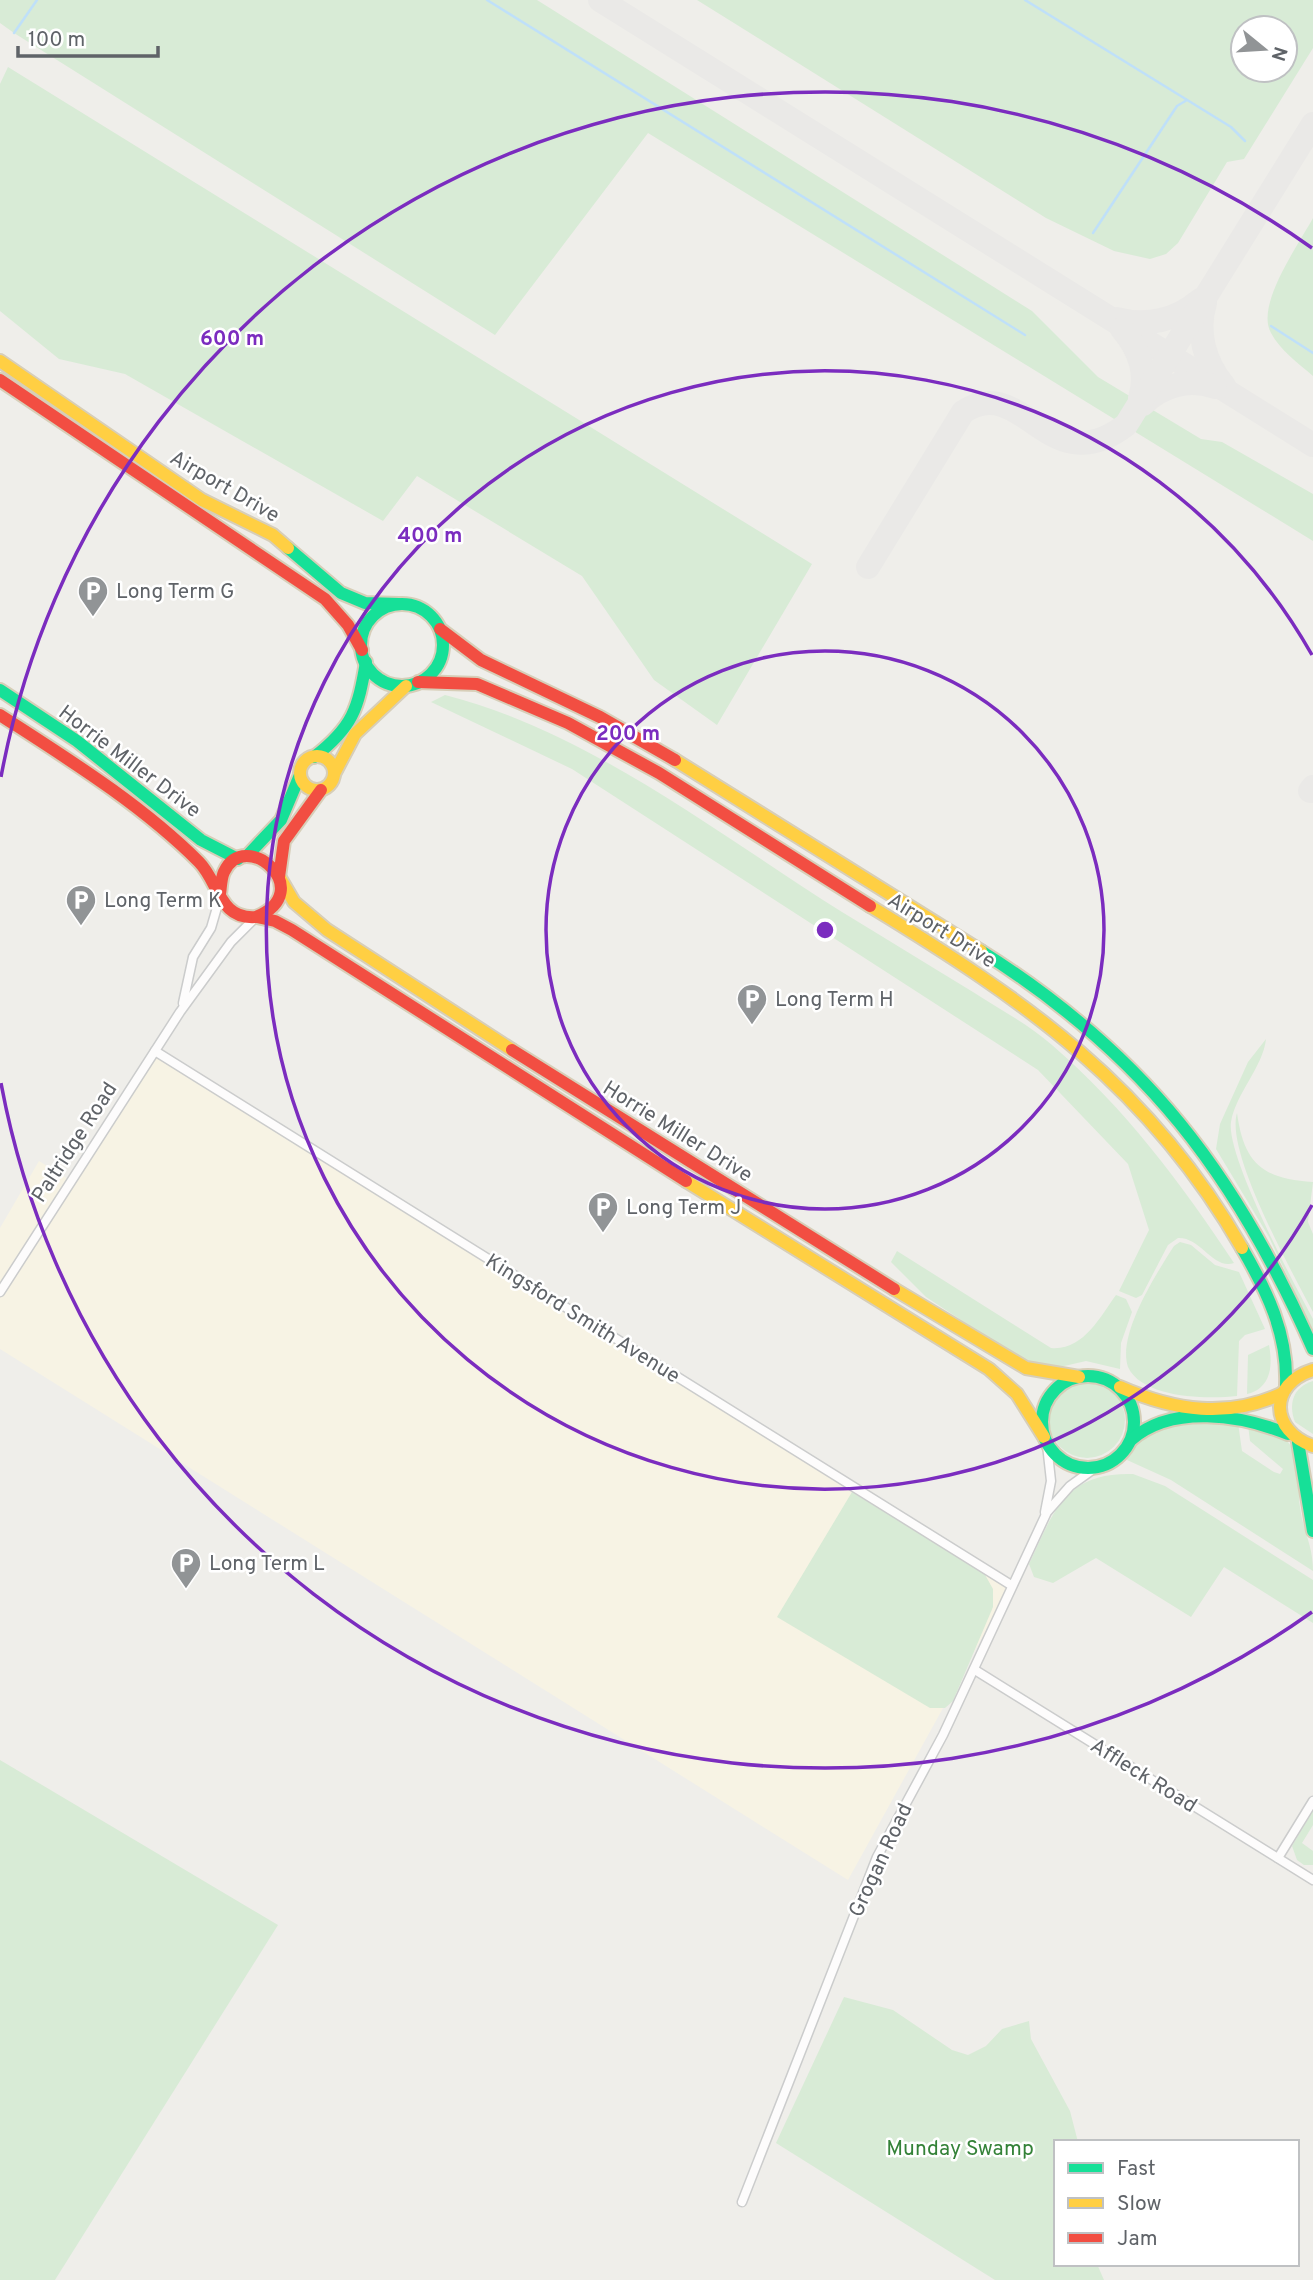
<svg xmlns="http://www.w3.org/2000/svg" width="1313" height="2280" viewBox="0 0 1313 2280" font-family="Overpass,sans-serif">
<rect width="100%" height="100%" fill="#efeeea"/>
<path fill="#f7f3e4" d="M 155,1051 L 1011,1585 L 848,1880 L 0,1349 L 0,1228 L 39,1161 L 71,1181 Z"/>
<g fill="#d8ebd6" fill-rule="evenodd">
<path d="M 0,0 L 537,0 L 1032,311 L 1098,377 L 1201,439 L 1222,442 L 1313,494 L 1313,541 L 648,133 L 495,335 L 14,33 L 0,23 Z"/>
<path d="M 697,0 L 1313,0 L 1313,48 L 1244,159 L 1227,162 L 1178,243 L 1166,254 L 1150,259 L 1114,251 L 1046,218 ZM 1243,28 L 1285,28 L 1285,70 L 1243,70 Z"/>
<path d="M 8,67 L 812,564 L 717,725 L 654,680 L 582,576 L 417,476 L 383,521 L 125,374 L 59,359 L 0,311 L 0,84 Z"/>
<path d="M 1313,218 L 1313,376 C 1298,363 1280,350 1271,333 C 1255,305 1299,244 1313,218 Z"/>
<path d="M 445,695 C 588,731 718,834 842,912 C 886,939 929,965 973,992 C 999,1009 1028,1024 1052,1045 C 1125,1108 1181,1183 1234,1263 C 1213,1270 1201,1237 1178,1238 L 1168,1245 L 1142,1295 L 1136,1298 L 1119,1291 L 1149,1230 L 1128,1164 L 1038,1070 L 572,769 L 431,702 Z"/>
<path d="M 1266,1039 C 1263,1067 1236,1093 1231,1122 C 1226,1156 1294,1284 1313,1319 L 1313,1331 L 1269,1237 L 1216,1149 L 1220,1124 L 1248,1062 Z"/>
<path d="M 1237,1113 C 1244,1163 1262,1179 1313,1182 L 1308,1222 L 1313,1234 L 1313,1312 C 1292,1272 1225,1152 1237,1113 Z"/>
<path d="M 1180,1242 L 1191,1245 L 1215,1265 L 1239,1272 L 1265,1329 L 1245,1335 L 1239,1341 L 1237,1396 C 1208,1399 1143,1399 1128,1367 C 1117,1335 1156,1274 1174,1246 Z"/>
<path d="M 897,1251 L 1051,1348 C 1083,1351 1100,1317 1116,1295 L 1126,1299 L 1132,1312 L 1121,1343 L 1120,1369 L 1086,1361 L 1060,1367 L 1031,1362 L 1002,1347 L 926,1297 L 891,1262 Z"/>
<path d="M 1269,1345 C 1273,1366 1271,1388 1247,1394 L 1248,1355 Z"/>
<path d="M 1313,1381 L 1313,1434 L 1295,1422 C 1288,1404 1293,1387 1313,1381 Z"/>
<circle cx="1087" cy="1420" r="38"/>
<path d="M 1238,1423 L 1242,1451 L 1274,1472 L 1280,1474 L 1283,1469 L 1250,1441 L 1248,1425 C 1260,1429 1281,1432 1288,1442 C 1302,1459 1297,1486 1300,1507 C 1303,1531 1313,1545 1313,1571 L 1171,1480 L 1127,1460 C 1135,1414 1204,1423 1238,1423 Z"/>
<path d="M 1133,1474 L 1165,1486 L 1313,1580 L 1313,1623 L 1224,1567 L 1191,1617 L 1096,1558 L 1053,1583 L 1034,1577 L 1029,1564 C 1054,1511 1065,1472 1133,1474 Z"/>
<path d="M 852,1492 L 984,1573 L 993,1589 L 993,1607 L 953,1701 L 945,1708 L 930,1708 L 777,1617 Z"/>
<path d="M 0,1760 L 278,1925 L 55,2280 L 0,2280 Z"/>
<path d="M 1313,1810 L 1313,1825 L 1302,1843 L 1313,1851 L 1313,1865 L 1304,1865 L 1297,1860 L 1292,1846 Z"/>
<path d="M 844,1997 L 893,2010 L 952,2050 L 968,2055 L 986,2046 L 1002,2029 L 1029,2021 L 1031,2039 L 1070,2111 L 1078,2142 L 1056,2142 L 1056,2264 L 1097,2264 L 1104,2280 L 995,2280 L 776,2143 Z"/>
</g>
<g fill="none" stroke-linecap="round" stroke-linejoin="round">
<g stroke="#bfe0f9" stroke-width="2.5">
<path d="M 487,0 L 1025,335"/>
<path d="M 1025,0 L 1231,127 L 1245,141"/>
<path d="M 14,33 L 37,0"/>
<path d="M 1093,233 L 1177,106 L 1187,100"/>
<path d="M 1271,326 L 1313,353"/>
</g>
<g stroke="#eae9e7" stroke-width="24">
<path d="M 600,0 L 1313,445"/>
<path d="M 1205,303 C 1196,333 1205,363 1224,386"/>
<path d="M 1117,319 C 1147,327 1177,320 1200,300"/>
<path d="M 1122,329 C 1139,349 1148,372 1140,398"/>
<path d="M 1143,404 C 1163,385 1189,378 1215,387"/>
<path d="M 868,567 L 963,412 C 1023,371 1048,485 1126,425 L 1313,124"/>
<path d="M 1310,791 L 1313,787"/>
</g>
<g stroke="#cbcccc" stroke-width="11">
<g id="street">
<path d="M 183,1003 L 193,957 L 211,928 L 220,897"/>
<path d="M 155,1051 L 1011,1585"/>
<path d="M 0,1292 L 180,1012 L 231,942 L 256,917"/>
<path d="M 1045,1512 L 1051,1481 L 1047,1445"/>
<path d="M 975,1670 L 1313,1880"/>
<path d="M 1278,1858 L 1313,1801"/>
<path d="M 742,2202 L 877,1857 L 943,1735 L 1047,1512 L 1070,1486 L 1095,1468"/>
</g>
</g>
<g stroke="#d7ceb8" stroke-width="16">
<g id="fast">
<path d="M 288,548 L 341,593 L 365,603 L 399,604"/>
<circle cx="402" cy="645" r="41"/>
<path d="M 0,690 L 77,741 L 201,840 L 238,859"/>
<path d="M 314,757 C 353,727 358,709 366,662"/>
<path d="M 247,856 L 281,820 L 300,775"/>
<path d="M 981,951 C 1145,1054 1236,1174 1313,1349"/>
<path d="M 1242,1248 C 1267,1291 1288,1334 1286,1385"/>
<circle cx="1088" cy="1422" r="46"/>
<path d="M 1131,1440 C 1172,1404 1241,1415 1288,1434"/>
<path d="M 1298,1442 L 1313,1531"/>
</g>
</g>
<g stroke="#d7ceb8" stroke-width="16">
<g id="slow">
<path d="M 0,361 L 202,500 L 273,535 L 288,548"/>
<circle cx="317" cy="773" r="17"/>
<path d="M 675,760 L 981,951"/>
<path d="M 334,774 L 355,734 L 406,686"/>
<path d="M 280,878 L 294,902 L 327,930 L 512,1050"/>
<path d="M 870,906 C 1026,1001 1149,1086 1242,1248"/>
<path d="M 686,1181 L 989,1369 L 1017,1394 L 1044,1437"/>
<path d="M 894,1289 L 1026,1368 L 1079,1377"/>
<path d="M 1313,1370 C 1268,1384 1270,1431 1313,1446"/>
<path d="M 1120,1387 C 1175,1411 1228,1419 1283,1393"/>
</g>
</g>
<g stroke="#d7ceb8" stroke-width="16">
<g id="jam">
<path d="M 0,380 L 325,599 L 348,625 L 362,650"/>
<path d="M 440,629 L 481,660 L 600,717 L 675,760"/>
<path d="M 418,682 L 477,684 L 568,723 L 659,773 L 870,906"/>
<path d="M 0,715 C 68,759 141,804 199,862 C 219,882 219,920 256,917 C 319,891 245,826 224,872 C 221,878 221,888 220,894"/>
<path d="M 279,877 L 284,841 L 321,790"/>
<path d="M 257,917 L 275,921 L 292,930 L 686,1181"/>
<path d="M 512,1050 L 894,1289"/>
</g>
</g>
<use href="#street" stroke="#fdfcfc" stroke-width="8"/>
<use href="#fast" stroke="#16e098" stroke-width="12"/>
<use href="#slow" stroke="#ffcf43" stroke-width="12"/>
<use href="#jam" stroke="#f24e42" stroke-width="12"/>
</g>
<g fill="none" stroke="#7b2cbf" stroke-width="3.5">
<circle cx="825" cy="930" r="279"/>
<path d="M1312 1205A559 559 0 1 1 1312 655"/>
<path d="M1312 1612A838 838 0 0 1 1 1083M1 777A838 838 0 0 1 1312 248"/>
</g>
<defs>
<g id="parking-pin" transform="scale(1.575)"><path d="M0 17L-7.5 6A9.5 9.5 0 1 1 7.5 6Z" fill="#919496" stroke="#fff"/><path d="M-3.5-5.5H1a3.5 3.5 0 0 1 0 7H-1V5.5H-3.5ZM-1-3.4V-.6H.8a1.4 1.4 0 0 0 0-2.8Z" fill="#fff"/></g>
</defs>
<g fill-rule="evenodd">
<use href="#parking-pin" x="93" y="591"/>
<use href="#parking-pin" x="81" y="900"/>
<use href="#parking-pin" x="752" y="999"/>
<use href="#parking-pin" x="603" y="1207"/>
<use href="#parking-pin" x="186" y="1563"/>
</g>
<g text-anchor="middle" stroke-width="5" stroke-linejoin="round" paint-order="stroke">
<g font-size="21" fill="#5f6368" stroke="#fff">
<text transform="translate(225 486) rotate(30)" y="7">Airport Drive</text>
<text transform="translate(130 761) rotate(37)" y="7">Horrie Miller Drive</text>
<text transform="translate(942 930) rotate(32)" y="7">Airport Drive</text>
<text transform="translate(678 1131) rotate(32)" y="7">Horrie Miller Drive</text>
<text transform="translate(74 1142) rotate(-57)" y="7">Paltridge Road</text>
<text transform="translate(583 1318) rotate(32)" y="7">Kingsford Smith Avenue</text>
<text transform="translate(1144 1775) rotate(32)" y="7">Affleck Road</text>
<text transform="translate(880 1860) rotate(-65)" y="7">Grogan Road</text>
</g>
<g font-size="21" fill="#5f6368" stroke="#fff" text-anchor="start">
<text x="116" y="598">Long Term G</text>
<text x="104" y="907">Long Term K</text>
<text x="775" y="1006">Long Term H</text>
<text x="626" y="1214">Long Term J</text>
<text x="209" y="1570">Long Term L</text>
</g>
<g font-size="21" fill="#348238" stroke="#fff">
<text x="960" y="2155">Munday Swamp</text>
</g>
</g>
<circle cx="825" cy="930" r="10" fill="#7b2cbf" stroke="#fff" stroke-width="3.5"/>
<g font-size="21" text-anchor="middle" font-weight="bold" fill="#7b2cbf" stroke="#fff" stroke-width="5" stroke-linejoin="round" paint-order="stroke">
<text x="232" y="345">600 m</text>
<text x="430" y="542">400 m</text>
<text x="628" y="740">200 m</text>
</g>
<rect x="1054" y="2140" width="245" height="126" fill="#ffffff" stroke="#bfc1c3" stroke-width="2"/>
<rect x="1068" y="2163" width="35" height="10" fill="#16e098" stroke="#bfc1c3" stroke-width="2"/>
<text x="1117" y="2175" font-size="21" fill="#5f6368">Fast</text>
<rect x="1068" y="2198" width="35" height="10" fill="#ffcf43" stroke="#bfc1c3" stroke-width="2"/>
<text x="1117" y="2210" font-size="21" fill="#5f6368">Slow</text>
<rect x="1068" y="2233" width="35" height="10" fill="#f24e42" stroke="#bfc1c3" stroke-width="2"/>
<text x="1117" y="2245" font-size="21" fill="#5f6368">Jam</text>
<g transform="translate(1264 49) rotate(108)"><circle r="33" fill="#ffffff" stroke="#bfc1c3" stroke-width="2"/>
<path d="M0-5L12 26L0 18L-12 26Z" fill="#919496"/>
<text y="-10" font-size="19" font-weight="bold" text-anchor="middle" fill="#5f6368">N</text>
</g>
<path d="M18 46v10h140v-10" fill="none" stroke="#5f6368" stroke-width="3.5"/>
<text x="28" y="46" font-size="21" fill="#5f6368" stroke="#ffffff" stroke-width="5" paint-order="stroke">100 m</text>
</svg>
